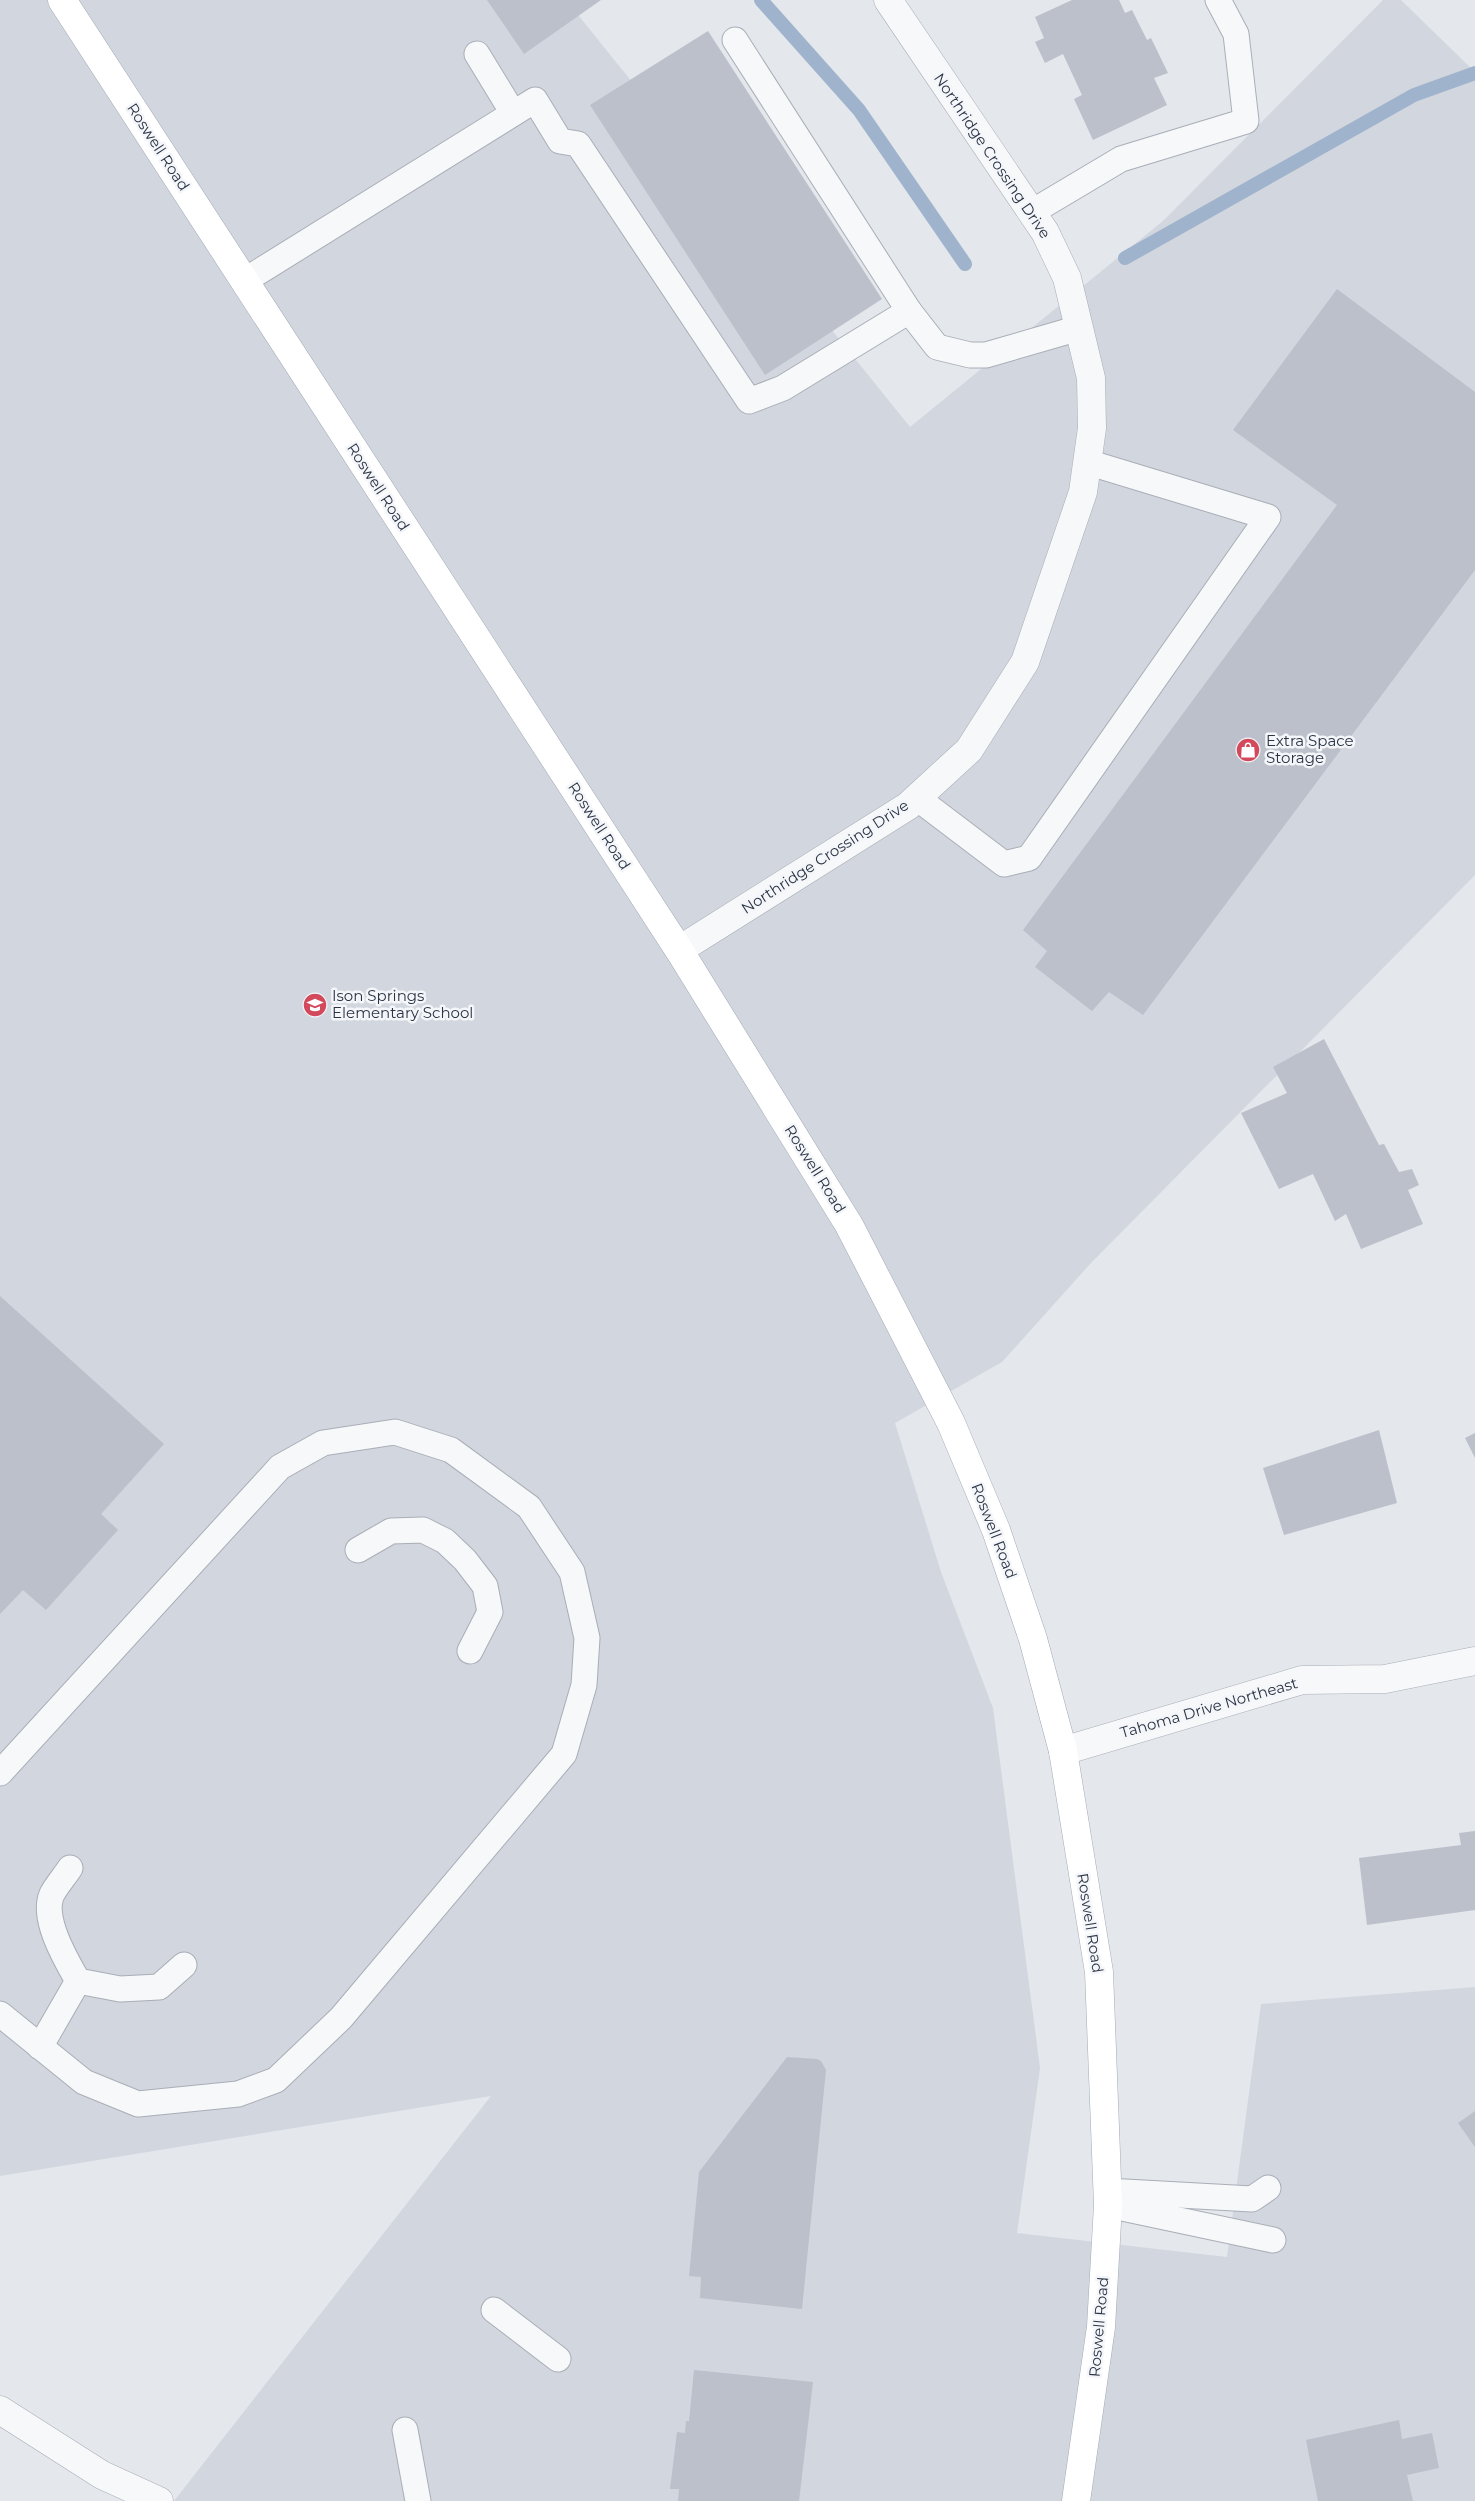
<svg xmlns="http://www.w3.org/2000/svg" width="1475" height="2501" viewBox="0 0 1475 2501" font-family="Montserrat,sans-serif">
<rect width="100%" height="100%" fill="#e4e7ec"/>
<path fill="#d2d6de" d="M 0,0 L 566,0 L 910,427 L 1163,221 L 1383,0 L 1401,0 L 1475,72 L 1475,875 L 1090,1264 L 1002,1362 L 895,1423 L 941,1572 L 993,1708 L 1040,2068 L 1017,2233 L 1227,2257 L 1261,2004 L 1475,1987 L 1475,2501 L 174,2501 L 491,2096 L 0,2176 Z"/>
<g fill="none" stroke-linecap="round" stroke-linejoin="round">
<g stroke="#9fb4cc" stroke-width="14">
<path d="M 761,0 L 859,110 L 965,264"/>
<path d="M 1125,258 L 1414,95 L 1475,73"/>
</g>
</g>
<g fill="#bbc0ca">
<path d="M 487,0 L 601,0 L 524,54 Z"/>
<path d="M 1072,0 L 1119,0 L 1125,13 L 1132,10 L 1147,40 L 1151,38 L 1168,73 L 1154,78 L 1167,105 L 1093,140 L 1074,99 L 1082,95 L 1063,54 L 1045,63 L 1035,42 L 1044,38 L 1035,17 Z"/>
<path d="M 708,31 L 882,299 L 765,375 L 590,105 Z"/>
<path d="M 1337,289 L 1475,392 L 1475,570 L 1143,1015 L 1109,992 L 1092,1011 L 1035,967 L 1047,951 L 1023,930 L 1337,505 L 1233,430 Z"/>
<path d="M 1324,1039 L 1379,1145 L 1384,1144 L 1399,1172 L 1412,1169 L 1419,1185 L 1408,1190 L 1423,1224 L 1361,1249 L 1346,1214 L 1335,1221 L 1313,1174 L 1279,1189 L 1241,1113 L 1287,1093 L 1273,1067 Z"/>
<path d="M 0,1296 L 164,1444 L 101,1514 L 118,1530 L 46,1610 L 23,1590 L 0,1614 Z"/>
<path d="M 1379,1430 L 1397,1503 L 1284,1535 L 1263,1468 Z"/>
<path d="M 1475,1433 L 1475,1458 L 1465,1438 Z"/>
<path d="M 1475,1831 L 1475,1910 L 1367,1925 L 1359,1858 L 1461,1845 L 1459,1833 Z"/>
<path d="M 787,2057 L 817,2059 L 821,2061 L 826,2070 L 802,2309 L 700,2298 L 701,2277 L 689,2276 L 699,2172 Z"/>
<path d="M 1475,2111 L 1475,2147 L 1458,2123 Z"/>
<path d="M 694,2370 L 813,2382 L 799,2501 L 678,2501 L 679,2489 L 670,2489 L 677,2432 L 685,2433 L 686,2421 L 689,2421 Z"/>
<path d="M 1399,2420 L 1402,2439 L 1432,2433 L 1439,2468 L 1407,2475 L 1413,2501 L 1318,2501 L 1306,2440 Z"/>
</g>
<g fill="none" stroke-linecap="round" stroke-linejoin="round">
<g stroke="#a9aeb7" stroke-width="27">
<g id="service">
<path d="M 477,54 L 513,113"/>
<path d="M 1032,212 L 1121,159 L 1246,121 L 1236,34 L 1218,0"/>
<path d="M 244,281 L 535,100 L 560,141 L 578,144 L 749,401 L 783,388 L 909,311 L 735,40"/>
<path d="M 909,311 L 937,347 L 970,355 L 986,355 L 1079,328"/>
<path d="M 917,798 L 1004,864 L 1029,858 L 1268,517 L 1087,462"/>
<path d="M 358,1550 L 391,1531 L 423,1530 L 445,1541 L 465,1560 L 485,1586 L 490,1612 L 470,1651"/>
<path d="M 0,1773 L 280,1467 L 323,1443 L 395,1432 L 451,1450 L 529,1507 L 572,1572 L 587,1638 L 584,1685 L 564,1754 L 341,2018 L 276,2080 L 238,2094 L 138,2104 L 84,2082 L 0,2014"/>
<path d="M 70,1868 C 64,1877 57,1885 52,1894 C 41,1918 66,1960 78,1981 L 120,1989 L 159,1987 L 184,1965"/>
<path d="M 40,2047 L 78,1981"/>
<path d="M 1107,2191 L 1252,2199 L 1268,2188"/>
<path d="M 1108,2205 L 1273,2240"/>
<path d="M 494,2310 L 558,2359"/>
<path d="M 405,2430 L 418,2501"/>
</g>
</g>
<g stroke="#a9aeb7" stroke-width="29">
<g id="minor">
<path d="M 679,950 L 908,806 L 969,750 L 1025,662 L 1083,492 L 1092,428 L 1091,378 L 1067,278 L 1045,232 L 888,0"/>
<path d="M 1063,1751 L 1302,1680 L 1385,1679 L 1475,1661"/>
<path d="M 0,2410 L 102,2475 L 159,2501"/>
</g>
</g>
<g stroke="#a3abb8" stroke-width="29">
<path id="primary" d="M 62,0 L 679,950 L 849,1225 L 951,1423 L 996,1530 L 1033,1639 L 1063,1751 L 1099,1972 L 1108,2205 L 1101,2327 L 1076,2501"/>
</g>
<use href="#service" stroke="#f7f8fa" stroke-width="25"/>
<use href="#minor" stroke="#f7f8fa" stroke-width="28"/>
<use href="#primary" stroke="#fff" stroke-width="28"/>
</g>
<defs>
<g id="shop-disc" transform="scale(1.25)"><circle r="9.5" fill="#d1495b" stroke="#f4f6f9"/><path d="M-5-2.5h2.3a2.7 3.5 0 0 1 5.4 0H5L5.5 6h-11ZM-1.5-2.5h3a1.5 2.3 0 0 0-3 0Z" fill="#fff"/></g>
<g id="school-disc" transform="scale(1.25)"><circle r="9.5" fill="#d1495b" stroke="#f4f6f9"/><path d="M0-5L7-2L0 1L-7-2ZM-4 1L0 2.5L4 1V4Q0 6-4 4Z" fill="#fff"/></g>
</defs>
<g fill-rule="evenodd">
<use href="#shop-disc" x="1248" y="750"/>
<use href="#school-disc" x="315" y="1005"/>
</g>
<g text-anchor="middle" stroke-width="5" stroke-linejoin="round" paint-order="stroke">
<g font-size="15" fill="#2b3445" stroke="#f4f6f9">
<text transform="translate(158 147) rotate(57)" y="5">Roswell Road</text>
<text transform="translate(992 156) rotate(56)" y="5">Northridge Crossing Drive</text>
<text transform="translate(378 487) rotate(57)" y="5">Roswell Road</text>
<text transform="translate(599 826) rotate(57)" y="5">Roswell Road</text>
<text transform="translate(825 857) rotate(-33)" y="5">Northridge Crossing Drive</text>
<text transform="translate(815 1169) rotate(58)" y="5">Roswell Road</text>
<text transform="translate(994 1531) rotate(69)" y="5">Roswell Road</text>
<text transform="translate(1209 1708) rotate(-16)" y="5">Tahoma Drive Northeast</text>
<text transform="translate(1090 1923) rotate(81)" y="5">Roswell Road</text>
<text transform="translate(1099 2327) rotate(-85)" y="5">Roswell Road</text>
</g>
<g font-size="15" fill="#2b3445" stroke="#f4f6f9" text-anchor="start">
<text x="1266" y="746">Extra Space<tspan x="1266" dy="17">Storage</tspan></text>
<text x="332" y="1001">Ison Springs<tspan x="332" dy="17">Elementary School</tspan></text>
</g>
</g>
</svg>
